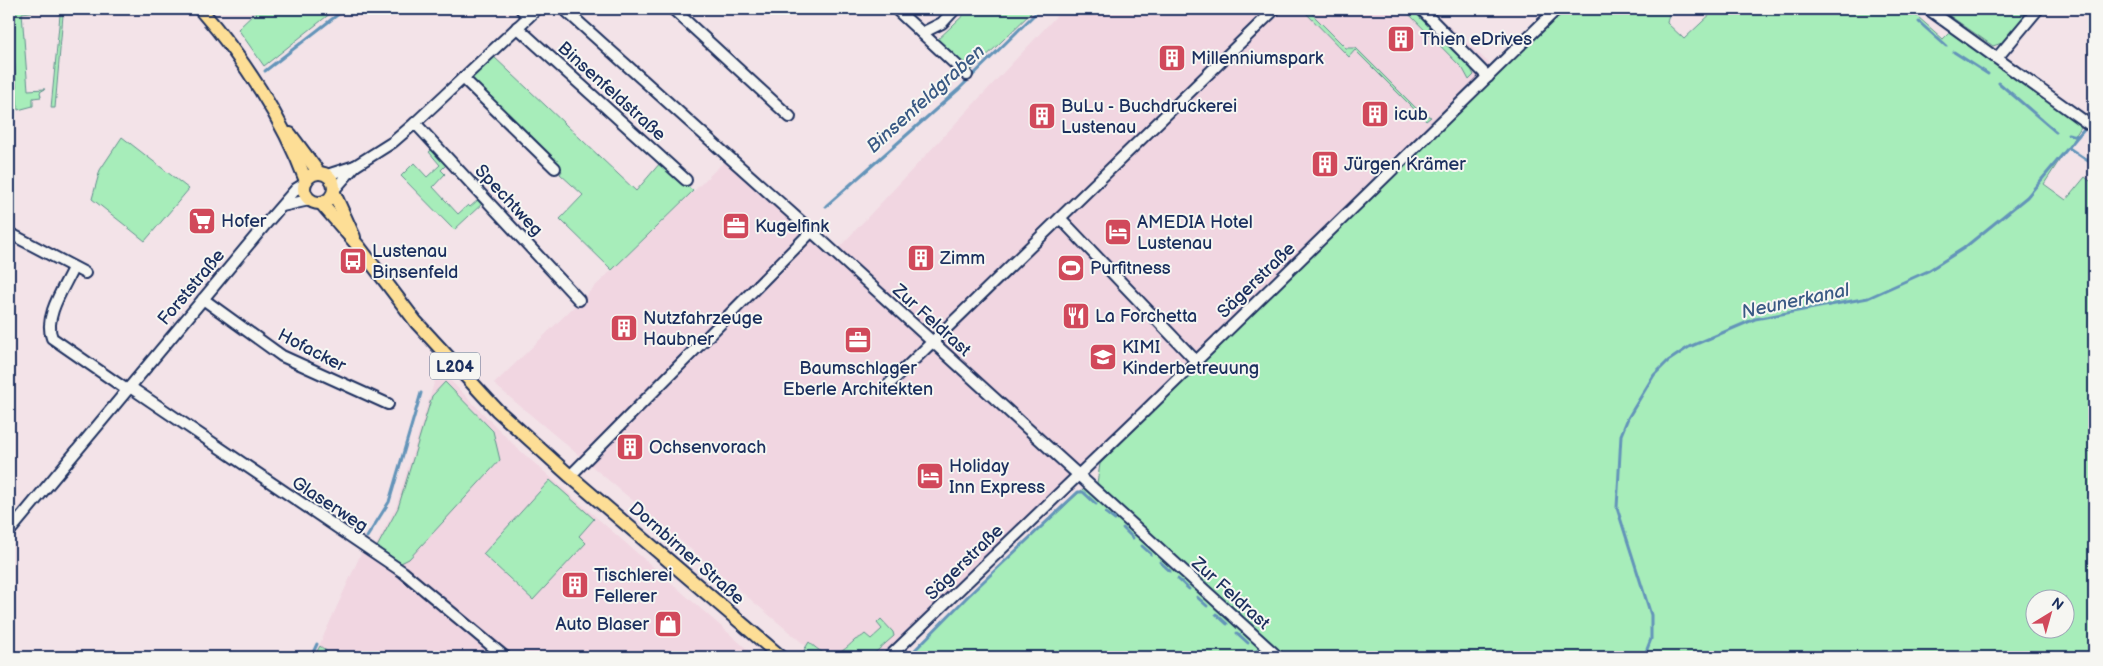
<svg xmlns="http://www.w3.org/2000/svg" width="2103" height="666" viewBox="0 0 2103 666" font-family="'Balsamiq Sans',sans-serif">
<rect width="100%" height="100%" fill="#f3e3e8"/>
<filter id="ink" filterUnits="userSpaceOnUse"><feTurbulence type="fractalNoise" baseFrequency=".02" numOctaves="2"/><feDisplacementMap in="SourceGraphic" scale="10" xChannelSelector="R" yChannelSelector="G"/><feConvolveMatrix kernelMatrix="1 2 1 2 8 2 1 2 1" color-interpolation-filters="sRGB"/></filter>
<g filter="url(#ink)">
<g fill="#f1d6e1">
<path d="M 1063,9 L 1430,9 L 1489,63 L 1493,74 L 889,657 L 819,657 L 494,384 L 729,157 L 834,253 Z"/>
<path d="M 443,373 L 516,447 L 756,657 L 314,657 L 363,549 L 375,547 L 396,507 L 435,380 Z"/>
</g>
<g fill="#a7edba" stroke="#618e8c" fill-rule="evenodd">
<path d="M 39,9 L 39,11 L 22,13 L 28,90 L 45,89 L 40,92 L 41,97 L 33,98 L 33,106 L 18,110 L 11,13 L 16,10 Z"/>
<path d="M 52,9 L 63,9 L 63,15 L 55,108 L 51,108 L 60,15 Z"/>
<path d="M 259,9 L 336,9 L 264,66 L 238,29 Z"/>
<path d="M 970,9 L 1035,9 L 970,72 L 936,41 Z"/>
<path d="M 1302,9 L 1307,9 L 1346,48 L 1356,48 L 1421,113 L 1431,117 L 1426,121 L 1355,50 L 1349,57 Z"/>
<path d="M 1404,9 L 1413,9 L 1470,67 L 1474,75 L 1469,80 L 1463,69 Z"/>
<path d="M 1561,9 L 1670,9 L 1667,23 L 1684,39 L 1716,9 L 1909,9 L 1943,39 L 1950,32 L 1991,57 L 2083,124 L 2044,184 L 2066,200 L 2085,177 L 2094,184 L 2094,657 L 1284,657 L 1097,483 L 1100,464 ZM 2036,598 L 2066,598 L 2066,628 L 2036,628 Z"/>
<path d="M 1940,9 L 2032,9 L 2002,43 L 1993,46 Z"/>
<path d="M 493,56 L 636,191 L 661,162 L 693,191 L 612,270 L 560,219 L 583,195 L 560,174 L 562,171 L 472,83 L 470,78 Z"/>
<path d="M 122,137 L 189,189 L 145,241 L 92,199 L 100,170 Z"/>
<path d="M 434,148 L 448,163 L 441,170 L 445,174 L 433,187 L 458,214 L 468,205 L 470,207 L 479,199 L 484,202 L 454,230 L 401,176 L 414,163 L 427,177 L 440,165 L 429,152 Z"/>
<path d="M 445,382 L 493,431 L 500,460 L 409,559 L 401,563 L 377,547 L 398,508 L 432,396 Z"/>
<path d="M 550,480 L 594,519 L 579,536 L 586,543 L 533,600 L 483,554 Z"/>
<path d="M 1084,488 L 1273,657 L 908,657 L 968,596 Z"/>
<path d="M 881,619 L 893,632 L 894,636 L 870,657 L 813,657 L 804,650 L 809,642 C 830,661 836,658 855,640 C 859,638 862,637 865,634 L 871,639 L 882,629 L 877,623 Z"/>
<path d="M 320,646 L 334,657 L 314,657 Z"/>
</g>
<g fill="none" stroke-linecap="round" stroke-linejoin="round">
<g stroke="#6394b9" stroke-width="3">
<path d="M 1903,9 L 1911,15"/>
<path d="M 1919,22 L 1946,46"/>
<path d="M 1954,52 L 1988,74"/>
<path d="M 265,71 L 345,9"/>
<path d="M 1999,83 L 2056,132"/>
<path d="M 2068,134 L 2078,136"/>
<path d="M 2069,148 L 2094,165"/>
<path d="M 826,206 L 959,89 L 1040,9"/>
<path d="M 1106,513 L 1115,520"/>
<path d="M 1123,528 L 1133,538"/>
<path d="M 367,537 L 389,502 L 421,393"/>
<path d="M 1142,546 L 1151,554"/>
<path d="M 1160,562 L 1170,571"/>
<path d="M 1178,579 L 1189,589"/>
<path d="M 1197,597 L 1207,606"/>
<path d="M 1216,614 L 1227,624"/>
<path d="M 1237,633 L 1248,643"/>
<path d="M 1257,651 L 1263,657"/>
<path d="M 311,657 L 317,644"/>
<path d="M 908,657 L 968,596 L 1078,492 L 1083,492 L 1096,504"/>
<path d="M 1644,657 L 1651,639 L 1651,615 L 1617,508 L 1621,435 L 1628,418 L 1654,375 L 1668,361 L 1689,347 L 1755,319 L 1868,298 L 1928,271 L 1964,248 L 2027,197 L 2094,117"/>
</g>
<g stroke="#1b2f5e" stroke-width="14">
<g id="minor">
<path d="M 521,9 L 528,17"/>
<path d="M 564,9 L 798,219 L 1278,657"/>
<path d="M 673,9 L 790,117"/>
<path d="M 896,9 L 967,75"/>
<path d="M 1421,9 L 1488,77"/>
<path d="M 1928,9 L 2094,128"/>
<path d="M 517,27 L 686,180"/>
<path d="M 922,33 L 942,23 L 955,9"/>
<path d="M 1997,58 L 2038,9"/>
<path d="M 463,78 L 555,168"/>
<path d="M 415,123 L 579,300"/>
<path d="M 327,175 L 355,166"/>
<path d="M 334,190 L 355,166 L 393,142 L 415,123 L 537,9"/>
<path d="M 282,206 L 309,200"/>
<path d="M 1060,218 L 1196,361"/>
<path d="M 9,233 L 85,273"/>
<path d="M 73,268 C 65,286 43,317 52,338 L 127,390"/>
<path d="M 203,299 L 282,356 L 388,404"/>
<path d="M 130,387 L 403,572 L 505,657"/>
<path d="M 886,387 L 1275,9"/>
<path d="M 570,476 L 811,232"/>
<path d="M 9,532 L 264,226 L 296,189 L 304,184"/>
<path d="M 889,657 L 1144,412 L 1557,9"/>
</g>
</g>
<g stroke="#1b2f5e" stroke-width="16">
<g id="major">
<path d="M 200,9 C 243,58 283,119 306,181"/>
<path d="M 290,134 L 319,173"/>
<circle cx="319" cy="188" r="15"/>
<path d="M 334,193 L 354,237"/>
<path d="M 321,203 L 360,248 L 416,322 L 497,410 L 570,476 L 781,657"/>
</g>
</g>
<use href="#minor" stroke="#f6f6f2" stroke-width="10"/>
<use href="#major" stroke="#fdde96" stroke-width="12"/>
</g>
</g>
<defs>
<g id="building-square" transform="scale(1.4375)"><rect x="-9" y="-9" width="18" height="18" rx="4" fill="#d1495b" stroke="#f6f6f2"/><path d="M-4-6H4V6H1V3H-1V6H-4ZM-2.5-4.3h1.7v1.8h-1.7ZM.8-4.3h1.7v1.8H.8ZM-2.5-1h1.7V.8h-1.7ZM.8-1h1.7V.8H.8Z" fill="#fff"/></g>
<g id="supermarket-square" transform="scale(1.4375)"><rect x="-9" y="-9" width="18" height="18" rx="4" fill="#d1495b" stroke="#f6f6f2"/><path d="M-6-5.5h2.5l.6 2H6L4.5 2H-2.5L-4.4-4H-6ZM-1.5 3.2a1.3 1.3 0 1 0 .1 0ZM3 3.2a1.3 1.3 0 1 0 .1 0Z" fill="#fff"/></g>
<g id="office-square" transform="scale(1.4375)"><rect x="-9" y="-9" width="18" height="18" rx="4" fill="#d1495b" stroke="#f6f6f2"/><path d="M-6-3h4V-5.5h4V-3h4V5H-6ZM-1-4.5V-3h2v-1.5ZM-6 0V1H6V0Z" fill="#fff"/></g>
<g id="hotel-square" transform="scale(1.4375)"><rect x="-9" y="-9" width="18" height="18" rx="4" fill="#d1495b" stroke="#f6f6f2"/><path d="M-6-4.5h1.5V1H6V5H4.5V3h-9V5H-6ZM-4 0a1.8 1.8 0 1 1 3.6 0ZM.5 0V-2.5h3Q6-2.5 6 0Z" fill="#fff"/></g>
<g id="bus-square" transform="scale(1.4375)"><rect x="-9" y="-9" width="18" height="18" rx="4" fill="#d1495b" stroke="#f6f6f2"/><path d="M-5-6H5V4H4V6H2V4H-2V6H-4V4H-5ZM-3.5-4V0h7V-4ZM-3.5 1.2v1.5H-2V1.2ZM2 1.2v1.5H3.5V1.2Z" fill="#fff"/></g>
<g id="stadium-square" transform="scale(1.4375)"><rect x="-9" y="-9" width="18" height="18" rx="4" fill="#d1495b" stroke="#f6f6f2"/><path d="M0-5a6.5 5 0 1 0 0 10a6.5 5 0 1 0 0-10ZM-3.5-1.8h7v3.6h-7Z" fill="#fff"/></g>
<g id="restaurant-square" transform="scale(1.4375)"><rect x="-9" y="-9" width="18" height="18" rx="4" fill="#d1495b" stroke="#f6f6f2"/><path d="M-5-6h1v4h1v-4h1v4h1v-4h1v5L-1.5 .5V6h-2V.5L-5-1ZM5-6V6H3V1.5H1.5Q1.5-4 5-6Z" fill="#fff"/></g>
<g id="school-square" transform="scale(1.4375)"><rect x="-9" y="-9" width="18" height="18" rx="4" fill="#d1495b" stroke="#f6f6f2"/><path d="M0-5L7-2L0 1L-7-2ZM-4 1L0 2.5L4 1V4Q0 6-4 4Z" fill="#fff"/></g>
<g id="shop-square" transform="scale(1.4375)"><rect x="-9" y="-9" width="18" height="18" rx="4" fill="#d1495b" stroke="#f6f6f2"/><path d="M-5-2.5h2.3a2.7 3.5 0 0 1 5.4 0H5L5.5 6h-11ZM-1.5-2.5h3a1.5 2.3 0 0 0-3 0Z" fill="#fff"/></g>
</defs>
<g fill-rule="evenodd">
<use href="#building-square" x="1401" y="39"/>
<use href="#building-square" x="1172" y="58"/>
<use href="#building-square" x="1375" y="114"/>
<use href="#building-square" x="1042" y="116"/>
<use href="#building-square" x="1325" y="164"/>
<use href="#supermarket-square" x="202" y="221"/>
<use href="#office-square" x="736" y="226"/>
<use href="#hotel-square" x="1118" y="232"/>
<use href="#building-square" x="921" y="258"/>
<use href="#bus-square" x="353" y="261"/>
<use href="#stadium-square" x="1071" y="268"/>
<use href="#restaurant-square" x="1076" y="316"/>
<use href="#building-square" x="624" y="328"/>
<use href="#office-square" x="858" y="340"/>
<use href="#school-square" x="1103" y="357"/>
<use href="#building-square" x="630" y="447"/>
<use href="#hotel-square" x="930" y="476"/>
<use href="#building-square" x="575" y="585"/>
<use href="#shop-square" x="668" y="624"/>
</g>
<g text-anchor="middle" stroke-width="4" stroke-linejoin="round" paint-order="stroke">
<rect fill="#f6f6f2" stroke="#5d6b8a" stroke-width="1" x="430" y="352.5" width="50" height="27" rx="4"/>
<g font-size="16" font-weight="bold" fill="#1b2f5e">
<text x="455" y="372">L204</text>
</g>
<g font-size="18" fill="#1b2f5e" stroke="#f6f6f2" text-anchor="start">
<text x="1420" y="45">Thien eDrives</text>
<text x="1191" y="64">Millenniumspark</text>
<text x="1061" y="112">BuLu - Buchdruckerei<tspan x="1061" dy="21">Lustenau</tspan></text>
<text x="1394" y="120">icub</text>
<text x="1344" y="170">Jürgen Krämer</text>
<text x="221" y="227">Hofer</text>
<text x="1137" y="228">AMEDIA Hotel<tspan x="1137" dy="21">Lustenau</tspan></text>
<text x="755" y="232">Kugelfink</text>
<text x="372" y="257">Lustenau<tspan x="372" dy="21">Binsenfeld</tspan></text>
<text x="940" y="264">Zimm</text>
<text x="1090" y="274">Purfitness</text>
<text x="1095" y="322">La Forchetta</text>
<text x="643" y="324">Nutzfahrzeuge<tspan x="643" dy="21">Haubner</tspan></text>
<text x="1122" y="353">KIMI<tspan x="1122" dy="21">Kinderbetreuung</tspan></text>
<text x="858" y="374" text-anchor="middle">Baumschlager<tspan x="858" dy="21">Eberle Architekten</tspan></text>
<text x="649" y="453">Ochsenvorach</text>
<text x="949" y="472">Holiday<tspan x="949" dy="21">Inn Express</tspan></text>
<text x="594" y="581">Tischlerei<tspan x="594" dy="21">Fellerer</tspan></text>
<text x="649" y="630" text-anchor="end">Auto Blaser</text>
</g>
<g font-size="18" fill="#1b2f5e" stroke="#f6f6f2">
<text transform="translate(612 91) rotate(42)" y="6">Binsenfeldstraße</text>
<text transform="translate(509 200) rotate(47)" y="6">Spechtweg</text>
<text transform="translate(1256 280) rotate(-44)" y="6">Sägerstraße</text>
<text transform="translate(191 287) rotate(-50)" y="6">Forststraße</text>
<text transform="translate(932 320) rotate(42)" y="6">Zur Feldrast</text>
<text transform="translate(312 350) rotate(27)" y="6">Hofacker</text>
<text transform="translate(330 504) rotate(33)" y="6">Glaserweg</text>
<text transform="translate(687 553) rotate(41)" y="6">Dornbirner Straße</text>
<text transform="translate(964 562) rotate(-44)" y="6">Sägerstraße</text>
<text transform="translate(1231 593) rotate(42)" y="6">Zur Feldrast</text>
</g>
<g font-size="19" font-style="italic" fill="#395984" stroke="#f6f6f2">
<text transform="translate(925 98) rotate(-42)" y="7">Binsenfeldgraben</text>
<text transform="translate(1795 300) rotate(-12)" y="7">Neunerkanal</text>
</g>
</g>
<rect width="2103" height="666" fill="none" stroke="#f6f6f2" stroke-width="30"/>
<rect x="15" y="15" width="2073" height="636" fill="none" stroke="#1b2f5e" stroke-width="2" filter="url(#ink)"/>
<g transform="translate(2050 614) rotate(37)"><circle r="24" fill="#f6f6f2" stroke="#9ea6b7"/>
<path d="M0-4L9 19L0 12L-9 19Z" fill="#d1495b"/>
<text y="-8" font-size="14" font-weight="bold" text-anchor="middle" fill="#1b2f5e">N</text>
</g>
</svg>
